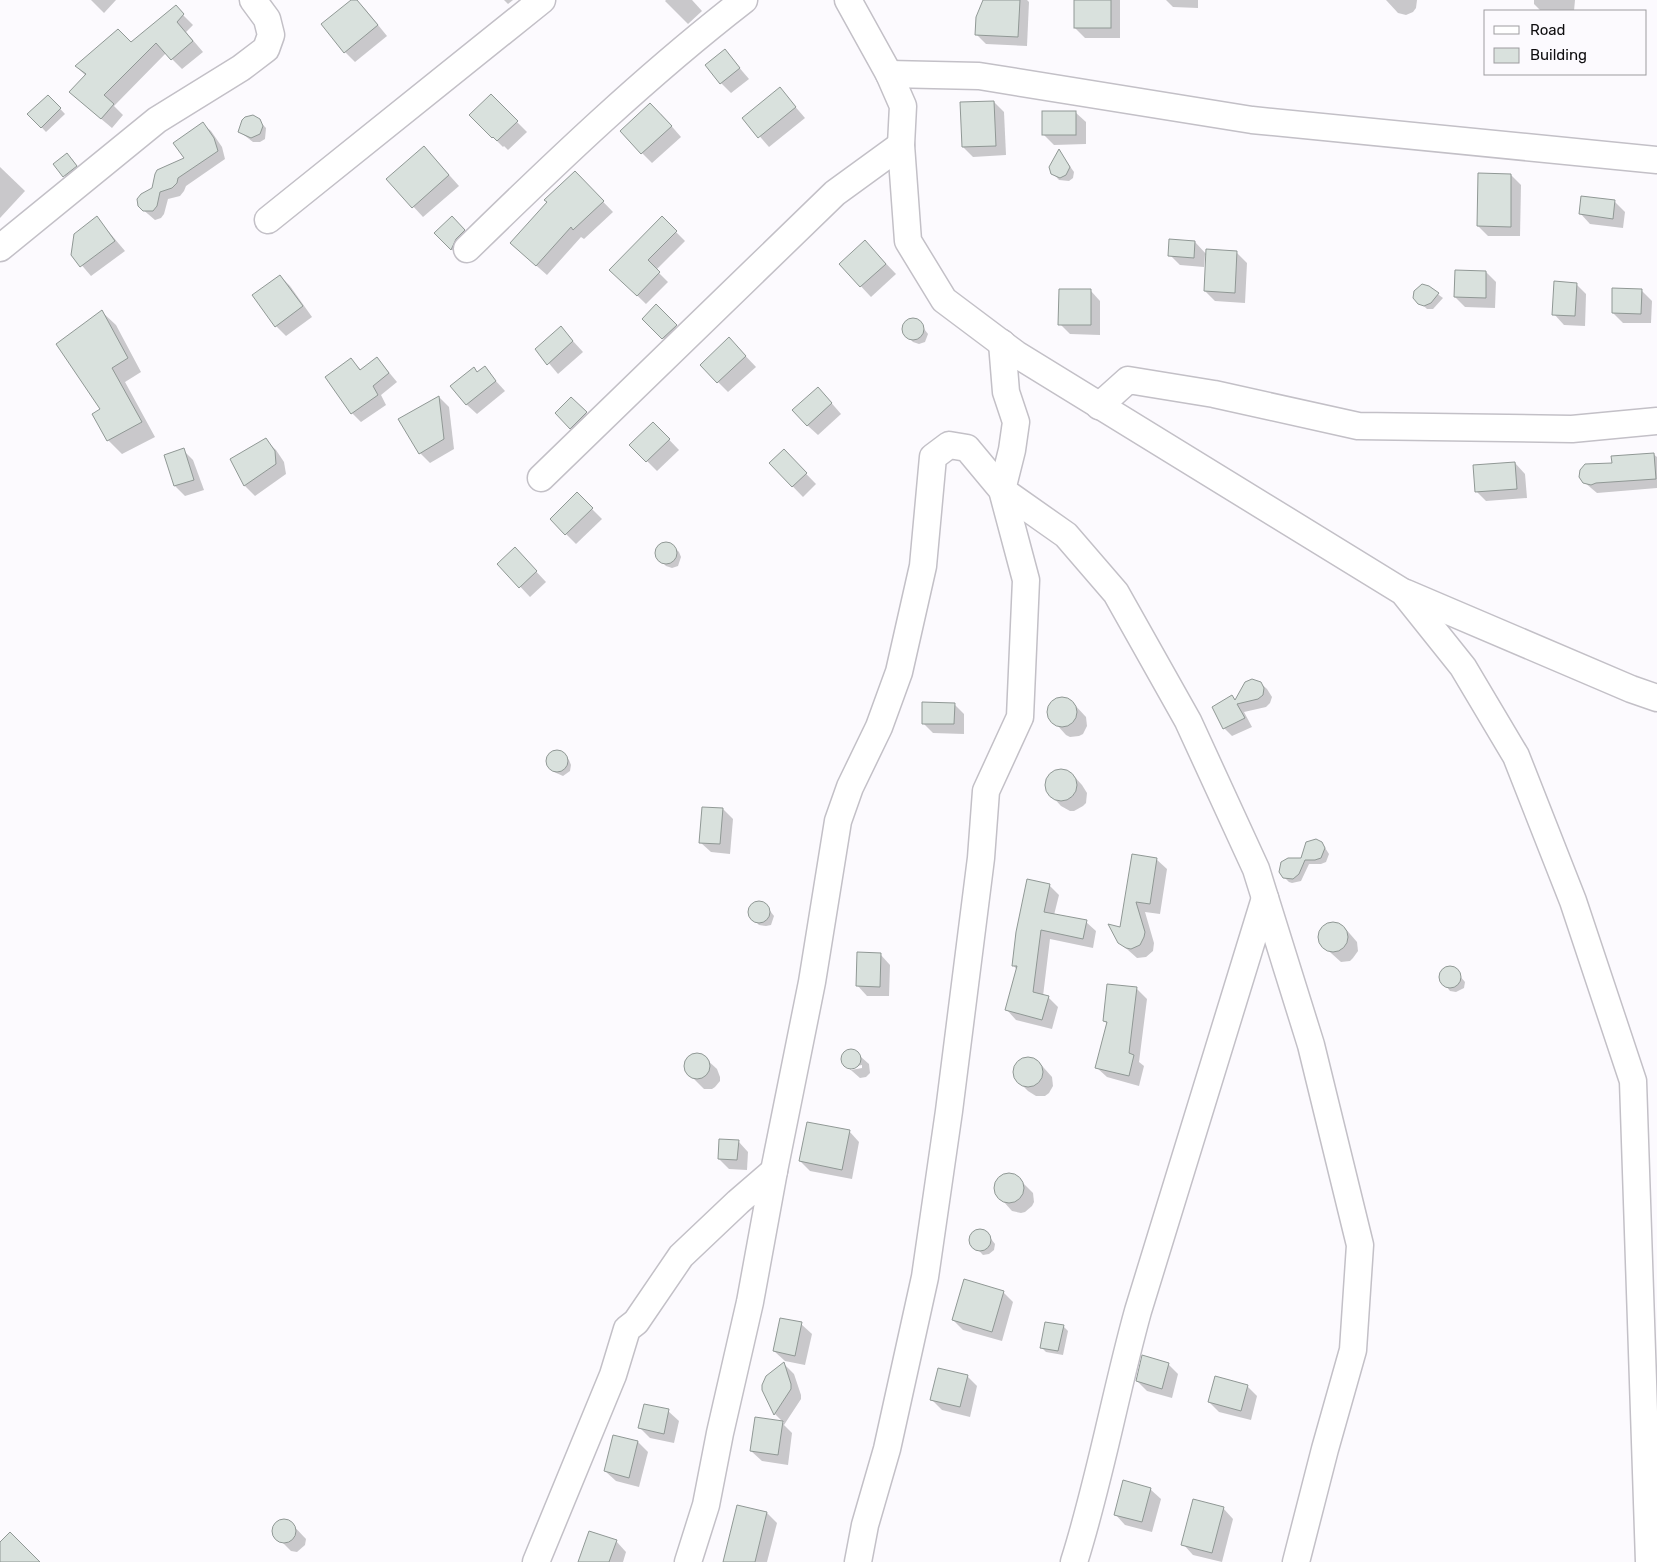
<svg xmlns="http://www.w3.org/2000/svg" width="1657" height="1562" viewBox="0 0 1657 1562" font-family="Rubik,sans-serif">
<rect width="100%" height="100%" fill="#fcfafe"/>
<g fill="#0003" fill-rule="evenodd">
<path d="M 91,0 L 116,0 L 104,13 Z"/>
<path d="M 353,0 L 356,0 L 365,9 L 387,36 L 355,62 L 345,52 Z"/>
<path d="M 504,0 L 513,0 L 508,4 Z"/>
<path d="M 666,0 L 692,0 L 702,11 L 688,24 L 665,1 Z"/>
<path d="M 984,0 L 1027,0 L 1029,2 L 1027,46 L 986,44 L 977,35 Z"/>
<path d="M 1075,0 L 1120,0 L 1120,38 L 1085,38 L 1075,28 Z"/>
<path d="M 1166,0 L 1198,0 L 1198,8 L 1173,7 Z"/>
<path d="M 1386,0 L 1417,0 L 1416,8 L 1413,12 L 1406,15 L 1398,13 Z"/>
<path d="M 1534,0 L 1575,0 L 1574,11 L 1541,11 L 1534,4 Z"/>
<path d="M 175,7 L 193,25 L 186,32 L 203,52 L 182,69 L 166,53 L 114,106 L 123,115 L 112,128 L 81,102 L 86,76 L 76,66 L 131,44 Z"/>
<path d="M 725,51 L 749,79 L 731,93 L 721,83 Z"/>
<path d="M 780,89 L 805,118 L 769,147 L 744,118 Z"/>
<path d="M 48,96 L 65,114 L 46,132 L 29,114 Z"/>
<path d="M 491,96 L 527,132 L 508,150 L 504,146 L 503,147 L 471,115 Z"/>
<path d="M 994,102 L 1004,112 L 1006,155 L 973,157 L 963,147 Z"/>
<path d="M 1075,112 L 1086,122 L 1086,144 L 1054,145 L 1043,134 Z"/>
<path d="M 661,114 L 681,137 L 652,163 L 642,153 Z"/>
<path d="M 261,123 L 266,128 L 265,139 L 260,142 L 253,142 L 240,132 Z"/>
<path d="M 203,124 L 211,131 L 222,147 L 225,159 L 186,186 L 184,191 L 180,196 L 168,199 L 164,214 L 161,218 L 155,220 L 141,208 L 153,189 L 186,159 Z"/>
<path d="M 1059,151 L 1074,172 L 1073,178 L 1069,181 L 1059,180 L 1050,170 L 1051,164 Z"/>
<path d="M 434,158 L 459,186 L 423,217 L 388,179 Z"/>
<path d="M 72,159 L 81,171 L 69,181 L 55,164 Z"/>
<path d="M 0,167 L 25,191 L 0,218 Z"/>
<path d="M 1511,175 L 1521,185 L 1520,236 L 1488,236 L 1478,226 Z"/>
<path d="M 585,183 L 613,212 L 584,239 L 581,237 L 547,275 L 522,253 L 548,202 Z"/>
<path d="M 1582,197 L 1615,202 L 1625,212 L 1623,228 L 1590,224 L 1580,213 Z"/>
<path d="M 97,218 L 125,251 L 91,276 L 73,255 Z"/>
<path d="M 452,218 L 474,241 L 461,259 L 436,233 Z"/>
<path d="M 662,218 L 685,241 L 656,270 L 668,282 L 646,304 L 611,270 Z"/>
<path d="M 1195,242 L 1207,255 L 1237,253 L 1247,263 L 1245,303 L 1215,301 L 1205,291 L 1207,255 L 1205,255 L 1204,267 L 1180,265 L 1170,255 Z"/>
<path d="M 875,252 L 896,274 L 871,297 L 840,264 Z"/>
<path d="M 1486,272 L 1496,282 L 1495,308 L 1465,307 L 1455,297 Z"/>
<path d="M 280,276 L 290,286 L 312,317 L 286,336 L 276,326 Z"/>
<path d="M 1576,284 L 1586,294 L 1585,326 L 1564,325 L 1554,314 Z"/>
<path d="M 1428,287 L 1443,298 L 1433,309 L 1427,309 L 1414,297 Z"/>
<path d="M 1090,290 L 1100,301 L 1100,335 L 1070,334 L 1060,324 Z"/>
<path d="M 1641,290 L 1652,301 L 1651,323 L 1623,323 L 1613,313 Z"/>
<path d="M 656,306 L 681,331 L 668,343 L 644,319 Z"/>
<path d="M 102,312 L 116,325 L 141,372 L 125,382 L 155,437 L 122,454 L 108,440 L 102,410 Z"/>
<path d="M 912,320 L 918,321 L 928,334 L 925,342 L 919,344 L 913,342 L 908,337 L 904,329 L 906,323 Z"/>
<path d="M 561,328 L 583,352 L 558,374 L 537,349 Z"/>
<path d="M 739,349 L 756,367 L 728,392 L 718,382 Z"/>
<path d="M 377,358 L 397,382 L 381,395 L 386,405 L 361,422 L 352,413 L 327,378 L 351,360 L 361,370 Z"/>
<path d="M 484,368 L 505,391 L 477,414 L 466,404 L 478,373 Z"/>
<path d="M 439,397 L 449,407 L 454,449 L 430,463 L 420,453 Z"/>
<path d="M 571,398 L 591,418 L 576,432 L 557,413 Z"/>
<path d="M 828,399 L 841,414 L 818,435 L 807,425 Z"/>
<path d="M 653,423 L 679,450 L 657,471 L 631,445 Z"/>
<path d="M 265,440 L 276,450 L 284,462 L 286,474 L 255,496 L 245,486 L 232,460 Z"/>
<path d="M 183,450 L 193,460 L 204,490 L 185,496 L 175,486 L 165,456 Z"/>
<path d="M 784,451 L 816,484 L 803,497 L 770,463 Z"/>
<path d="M 1653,454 L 1657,457 L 1657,488 L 1597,493 L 1584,482 L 1613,465 Z"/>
<path d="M 1515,463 L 1525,474 L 1527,498 L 1486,501 L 1476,491 Z"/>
<path d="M 577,494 L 602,519 L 576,544 L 551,519 Z"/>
<path d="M 665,544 L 674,547 L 679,552 L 681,557 L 678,566 L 672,568 L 666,566 L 661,561 L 657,552 L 659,547 Z"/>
<path d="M 515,549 L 546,582 L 530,597 L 499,564 Z"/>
<path d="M 1252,680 L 1258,681 L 1267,689 L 1272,697 L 1270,703 L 1266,707 L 1244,712 L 1252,727 L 1232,736 L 1224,728 L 1232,697 L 1236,700 Z"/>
<path d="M 1065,698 L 1073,703 L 1086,717 L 1087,726 L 1083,734 L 1079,736 L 1070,737 L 1066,735 L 1049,716 L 1049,707 L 1056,700 Z"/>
<path d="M 954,704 L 964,714 L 964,734 L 933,733 L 923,723 Z"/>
<path d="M 555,751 L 564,754 L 569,760 L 571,765 L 570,771 L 563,776 L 554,772 L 549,767 L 547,760 L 549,754 Z"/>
<path d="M 1062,770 L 1072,774 L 1082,785 L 1087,793 L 1086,803 L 1083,806 L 1074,811 L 1070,811 L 1061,806 L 1051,795 L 1047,786 L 1047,781 L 1053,773 Z"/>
<path d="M 723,809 L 733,819 L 730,854 L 711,852 L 700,842 Z"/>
<path d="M 1322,843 L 1329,854 L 1326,862 L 1321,864 L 1309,864 L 1301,881 L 1292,883 L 1289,882 L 1284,877 Z"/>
<path d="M 1156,859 L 1167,869 L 1160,914 L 1145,912 L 1154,943 L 1153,951 L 1146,957 L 1137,958 L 1119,942 L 1121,928 Z"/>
<path d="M 1049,885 L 1059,895 L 1054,915 L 1086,922 L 1096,931 L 1093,948 L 1050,939 L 1043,996 L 1048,997 L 1058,1007 L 1052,1029 L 1016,1020 L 1007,1010 L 1017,970 L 1013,965 Z"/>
<path d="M 758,902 L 764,903 L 774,916 L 771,925 L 766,926 L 759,925 L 754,920 L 750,911 L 753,905 Z"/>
<path d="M 1336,923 L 1344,927 L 1357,942 L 1358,951 L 1353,958 L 1350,961 L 1341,962 L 1322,945 L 1319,936 L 1323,927 L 1326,924 Z"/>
<path d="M 880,954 L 890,965 L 889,996 L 867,996 L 857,985 Z"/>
<path d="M 1448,968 L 1454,969 L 1465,982 L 1464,988 L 1456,992 L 1450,991 L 1441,980 L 1443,971 Z"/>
<path d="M 1137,989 L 1147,999 L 1139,1062 L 1144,1066 L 1139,1086 L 1107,1077 L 1096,1067 L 1108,1024 L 1104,1021 Z"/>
<path d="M 853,1050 L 869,1064 L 870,1073 L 866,1077 L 860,1078 L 844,1064 L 843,1056 L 846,1052 ZM 862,1065 L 862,1068 L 851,1070 L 851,1067 Z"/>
<path d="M 699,1055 L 706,1059 L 717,1069 L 720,1077 L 720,1081 L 715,1087 L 712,1089 L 704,1089 L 687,1072 L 686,1061 L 692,1056 Z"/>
<path d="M 1026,1057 L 1036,1059 L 1052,1077 L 1053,1086 L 1049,1093 L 1045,1096 L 1036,1096 L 1028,1091 L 1017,1080 L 1014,1071 L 1018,1062 Z"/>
<path d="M 849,1131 L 859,1142 L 852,1179 L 810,1171 L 800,1161 Z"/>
<path d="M 738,1141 L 748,1152 L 747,1170 L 729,1169 L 719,1159 Z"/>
<path d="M 1007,1174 L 1016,1176 L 1033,1193 L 1034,1202 L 1032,1206 L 1025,1212 L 1021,1213 L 1012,1211 L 995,1192 L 995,1183 L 1002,1175 Z"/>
<path d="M 976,1231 L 985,1231 L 995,1244 L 994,1250 L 989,1254 L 983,1255 L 971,1242 L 972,1236 Z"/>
<path d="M 1003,1292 L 1013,1302 L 1002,1341 L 963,1330 L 953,1320 Z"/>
<path d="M 801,1324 L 812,1334 L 805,1365 L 785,1361 L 774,1351 Z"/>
<path d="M 1063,1326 L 1068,1331 L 1063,1355 L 1046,1352 L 1041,1347 Z"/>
<path d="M 784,1364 L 794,1374 L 801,1395 L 801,1399 L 784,1425 L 792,1433 L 788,1465 L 762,1461 L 751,1451 L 756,1419 L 784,1423 L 775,1414 L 763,1390 Z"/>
<path d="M 1168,1364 L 1178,1374 L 1172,1398 L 1147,1391 L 1137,1381 Z"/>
<path d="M 967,1376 L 977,1386 L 970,1417 L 942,1410 L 932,1400 Z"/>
<path d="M 1247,1386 L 1257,1396 L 1251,1420 L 1219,1412 L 1209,1402 Z"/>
<path d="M 668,1411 L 679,1421 L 674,1443 L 650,1438 L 640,1428 Z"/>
<path d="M 638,1442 L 648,1452 L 639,1487 L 616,1481 L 605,1471 Z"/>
<path d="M 1150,1489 L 1161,1499 L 1152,1532 L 1125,1525 L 1115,1514 Z"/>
<path d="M 1223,1508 L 1233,1519 L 1222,1562 L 1193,1555 L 1183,1544 Z"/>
<path d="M 767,1513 L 777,1523 L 767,1562 L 724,1562 Z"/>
<path d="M 288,1520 L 306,1539 L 305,1545 L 297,1552 L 291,1551 L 275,1535 L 276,1525 L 281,1521 Z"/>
<path d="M 616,1541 L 626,1552 L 623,1562 L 579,1562 Z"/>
</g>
<g fill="#d9e1dd" stroke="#909895">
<path d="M 351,0 L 357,0 L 378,25 L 344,53 L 321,24 Z"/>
<path d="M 983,0 L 1020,0 L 1018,37 L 975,35 L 976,17 Z"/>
<rect x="1074" y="0" width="37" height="28"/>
<path d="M 176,5 L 184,14 L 177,22 L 193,41 L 171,60 L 156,43 L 104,95 L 114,104 L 101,119 L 69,92 L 86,74 L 75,66 L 118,29 L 131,42 Z"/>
<path d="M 725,49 L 740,68 L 720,84 L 705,65 Z"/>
<path d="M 780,87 L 796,107 L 758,138 L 742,118 Z"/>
<path d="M 491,94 L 518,121 L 497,141 L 493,137 L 492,138 L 469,115 Z"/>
<path d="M 48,95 L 61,108 L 41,128 L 27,114 Z"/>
<path d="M 994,101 L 996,146 L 962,147 L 960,102 Z"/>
<path d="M 650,103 L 672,126 L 641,154 L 620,131 Z"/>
<rect x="1042" y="111" width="34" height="24"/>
<path d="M 253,115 L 260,119 L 263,126 L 260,134 L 251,138 L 238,132 L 242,120 L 245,117 Z"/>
<path d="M 203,122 L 214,138 L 218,151 L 178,178 L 177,183 L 172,188 L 160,192 L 157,206 L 153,211 L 143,211 L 138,206 L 137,199 L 141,194 L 152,188 L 155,174 L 157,170 L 184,158 L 173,143 Z"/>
<path d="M 424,146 L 449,175 L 412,208 L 386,179 Z"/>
<path d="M 1059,149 L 1070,167 L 1066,175 L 1060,178 L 1051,174 L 1049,167 Z"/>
<path d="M 67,153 L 77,166 L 63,177 L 53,164 Z"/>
<path d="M 575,171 L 604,201 L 573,230 L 571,227 L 536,266 L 510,243 L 547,202 L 544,200 Z"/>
<path d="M 1478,173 L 1511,174 L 1511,227 L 1477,226 Z"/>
<path d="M 1581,196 L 1615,200 L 1613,219 L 1579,214 Z"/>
<path d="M 97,216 L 115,241 L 80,267 L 71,255 L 74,234 Z"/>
<path d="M 452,216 L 465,230 L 456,239 L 451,250 L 434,233 Z"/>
<path d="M 662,216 L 677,231 L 648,260 L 660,272 L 637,296 L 609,270 Z"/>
<path d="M 1169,239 L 1195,241 L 1194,258 L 1168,256 Z"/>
<path d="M 865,240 L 886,264 L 860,287 L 839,264 Z"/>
<path d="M 1206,249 L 1237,251 L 1235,293 L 1204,291 Z"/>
<path d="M 1455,270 L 1486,271 L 1486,298 L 1454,297 Z"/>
<path d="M 280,275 L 303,306 L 275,327 L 252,295 Z"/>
<path d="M 1554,281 L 1577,283 L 1575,316 L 1552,315 Z"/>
<path d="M 1422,284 L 1429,286 L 1439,293 L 1431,303 L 1424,306 L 1418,304 L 1413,298 L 1414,291 Z"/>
<path d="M 1612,288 L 1642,289 L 1641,314 L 1612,313 Z"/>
<path d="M 1059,289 L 1091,289 L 1091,325 L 1058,325 Z"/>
<path d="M 656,304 L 677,325 L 662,339 L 642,319 Z"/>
<path d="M 102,310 L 128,358 L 112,368 L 142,422 L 107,441 L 92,414 L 100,409 L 56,344 Z"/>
<circle cx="913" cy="329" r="11"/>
<path d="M 561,326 L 573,341 L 547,365 L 535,349 Z"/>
<path d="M 729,337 L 746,356 L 717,383 L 700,365 Z"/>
<path d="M 377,357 L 389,373 L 373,386 L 378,395 L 351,414 L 325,377 L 351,358 L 360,370 Z"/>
<path d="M 485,366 L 496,381 L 466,405 L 450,386 L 474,367 L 477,372 Z"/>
<path d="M 818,387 L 832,403 L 807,426 L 792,410 Z"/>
<path d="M 439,396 L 444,439 L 419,454 L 398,419 Z"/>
<path d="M 571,397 L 587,412 L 570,429 L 555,413 Z"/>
<path d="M 653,422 L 670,439 L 646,462 L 629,445 Z"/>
<path d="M 266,438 L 275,451 L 276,464 L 244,486 L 230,459 Z"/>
<path d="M 184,448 L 194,480 L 174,486 L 164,455 Z"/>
<path d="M 784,449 L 807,473 L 792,487 L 769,463 Z"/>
<path d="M 1654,453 L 1656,479 L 1596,483 L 1591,485 L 1583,483 L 1579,477 L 1580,470 L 1585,464 L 1612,463 L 1611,456 Z"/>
<path d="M 1515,462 L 1517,489 L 1475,492 L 1473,465 Z"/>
<path d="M 577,492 L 593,508 L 565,535 L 550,519 Z"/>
<circle cx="666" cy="553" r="11"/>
<path d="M 515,547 L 537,571 L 519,588 L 497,564 Z"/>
<path d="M 1252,679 L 1261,682 L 1264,688 L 1263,695 L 1258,699 L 1237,704 L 1245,718 L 1223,729 L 1212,707 L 1232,695 L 1235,700 L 1245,682 Z"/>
<circle cx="1062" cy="712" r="15"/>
<path d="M 922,702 L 955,703 L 954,724 L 922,724 Z"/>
<circle cx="557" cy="761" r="11"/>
<circle cx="1061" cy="785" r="16"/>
<path d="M 702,807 L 723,808 L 720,844 L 699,843 Z"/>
<path d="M 1316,839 L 1322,842 L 1325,848 L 1321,858 L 1315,860 L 1305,860 L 1299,874 L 1293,879 L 1283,878 L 1279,872 L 1281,862 L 1288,858 L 1301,858 L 1306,842 Z"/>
<path d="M 1132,854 L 1157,858 L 1150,904 L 1136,902 L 1145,932 L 1144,937 L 1140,945 L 1131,949 L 1126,948 L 1118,943 L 1108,924 L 1120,927 Z"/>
<path d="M 1027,879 L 1050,884 L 1044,912 L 1087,920 L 1083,939 L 1041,930 L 1033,992 L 1049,996 L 1042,1020 L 1005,1010 L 1017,966 L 1012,966 L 1016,932 Z"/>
<circle cx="759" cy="912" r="11"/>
<circle cx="1333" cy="937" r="15"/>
<path d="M 857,952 L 881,953 L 880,987 L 856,986 Z"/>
<circle cx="1450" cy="977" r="11"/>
<path d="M 1107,984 L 1137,987 L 1129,1053 L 1134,1055 L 1129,1076 L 1095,1068 L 1107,1022 L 1103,1021 Z"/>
<circle cx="851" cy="1059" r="10"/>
<circle cx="697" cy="1066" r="13"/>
<circle cx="1028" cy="1072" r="15"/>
<path d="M 807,1122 L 850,1130 L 842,1170 L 799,1161 Z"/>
<path d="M 719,1139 L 739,1140 L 737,1160 L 718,1159 Z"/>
<circle cx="1009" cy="1188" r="15"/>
<circle cx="980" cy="1240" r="11"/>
<path d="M 964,1279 L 1004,1291 L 992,1332 L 952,1320 Z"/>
<path d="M 780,1318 L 802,1322 L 795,1356 L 773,1351 Z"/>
<path d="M 1045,1322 L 1064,1325 L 1058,1351 L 1040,1348 Z"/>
<path d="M 1142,1355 L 1169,1363 L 1162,1389 L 1136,1381 Z"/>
<path d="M 784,1362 L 791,1384 L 791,1389 L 774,1415 L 762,1390 L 762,1385 L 766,1376 Z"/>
<path d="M 938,1368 L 968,1375 L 960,1407 L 930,1400 Z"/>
<path d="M 1215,1376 L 1248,1385 L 1241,1411 L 1208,1402 Z"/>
<path d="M 644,1404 L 669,1409 L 664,1434 L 638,1428 Z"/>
<path d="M 755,1417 L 783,1421 L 778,1455 L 750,1451 Z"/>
<path d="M 613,1435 L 638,1441 L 629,1478 L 604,1471 Z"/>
<path d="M 1123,1480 L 1151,1488 L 1142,1522 L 1114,1515 Z"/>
<path d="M 1193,1499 L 1224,1507 L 1212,1553 L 1181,1545 Z"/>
<path d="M 737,1505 L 767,1512 L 755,1562 L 723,1562 Z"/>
<circle cx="284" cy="1531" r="12"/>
<path d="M 589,1531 L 617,1540 L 609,1562 L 578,1562 Z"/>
<path d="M 10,1532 L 40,1562 L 0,1562 L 0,1542 Z"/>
</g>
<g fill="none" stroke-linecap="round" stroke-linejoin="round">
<g stroke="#c3c0c7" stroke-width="29">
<g id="street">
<path d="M 848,0 L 889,74 L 903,106 L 901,145 L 908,241 L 944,300 L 1016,354 L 1403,592 L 1463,667 L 1516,756 L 1573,901 L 1633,1081 L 1649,1562"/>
<path d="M 889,74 L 979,76 L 1252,120 L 1657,160"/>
<path d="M 268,220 L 542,0"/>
<path d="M 0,248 L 157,120 L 241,68 L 266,49 L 271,35 L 267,19 L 253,0"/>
<path d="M 467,249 C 556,162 646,76 744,0"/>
<path d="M 1002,343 L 1006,392 L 1016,422 L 1012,450 L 1002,490 L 1066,535 L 1116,593 L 1188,721 L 1256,869 L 1311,1045 L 1360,1245 L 1353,1350 L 1325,1449 L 1296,1562"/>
<path d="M 1099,406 L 1128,380 L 1214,394 L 1358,426 L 1572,429 L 1657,421"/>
<path d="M 541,478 L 835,193 L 901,145"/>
<path d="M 1406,593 L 1631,689 L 1657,698"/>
<path d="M 774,1171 L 812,982 L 838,821 L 850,787 L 879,727 L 899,672 L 923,566 L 933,457 L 949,445 L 967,448 L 1002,490 L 1026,580 L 1020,717 L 986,791 L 981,858 L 949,1111 L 925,1277 L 887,1449 L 865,1525 L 858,1562"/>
<path d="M 536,1562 L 613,1375 L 627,1329 L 636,1322 L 681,1256 L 738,1202 L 774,1171 L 750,1302 L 720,1433 L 706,1505 L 688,1562"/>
<path d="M 1074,1562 C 1100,1480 1115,1394 1138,1311 L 1265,898"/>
</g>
</g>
<use href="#street" stroke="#fff" stroke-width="26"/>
</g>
<rect x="1484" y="10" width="162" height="65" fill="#fcfafe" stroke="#9d9c9f"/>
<rect x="1494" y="26" width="25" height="8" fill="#ffffff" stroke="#9d9c9f"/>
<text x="1530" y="35" font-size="15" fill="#0f0e10">Road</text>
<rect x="1494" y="48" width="25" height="15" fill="#d9e1dd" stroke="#9d9c9f"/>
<text x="1530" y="60" font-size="15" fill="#0f0e10">Building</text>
</svg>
